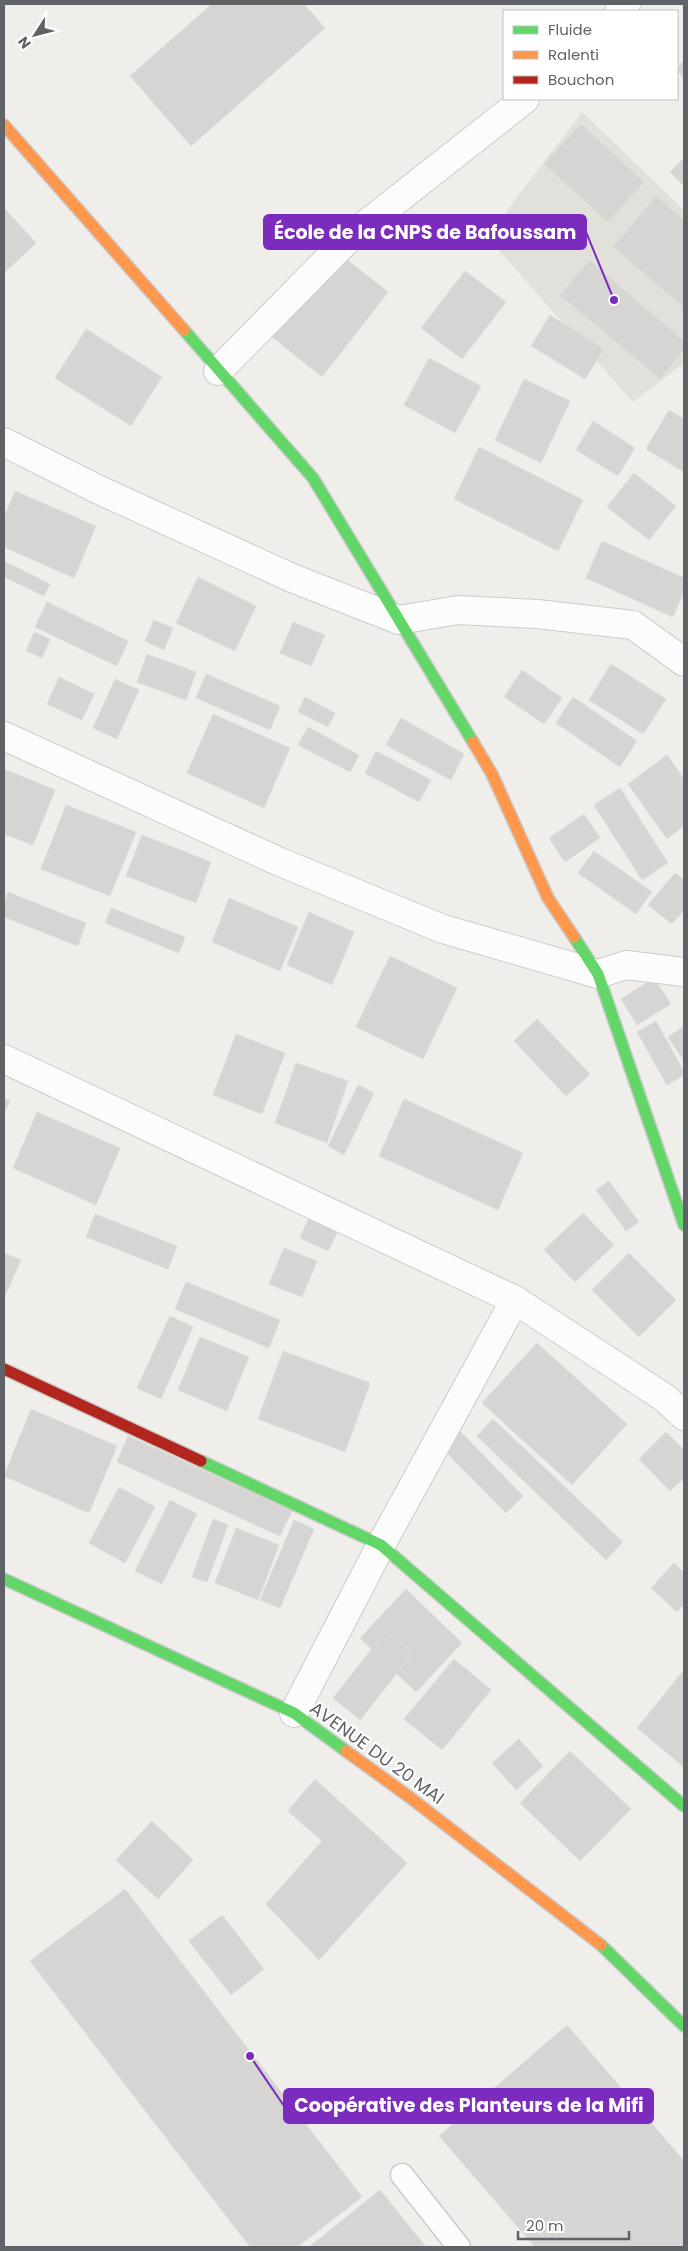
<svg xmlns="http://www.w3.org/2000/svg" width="688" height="2251" viewBox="0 0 688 2251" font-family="Poppins,sans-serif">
<rect width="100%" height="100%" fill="#efeeea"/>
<path fill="#e2e0da" d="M 582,112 L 684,210 L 684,363 L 633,402 L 487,237 Z"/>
<g fill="#d6d5d3" stroke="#deddd9">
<path d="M 212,4 L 304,4 L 325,28 L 191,146 L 130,76 Z"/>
<path d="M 684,60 L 684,78 L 677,70 L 677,68 Z"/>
<path d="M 581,124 L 644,182 L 608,222 L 544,164 Z"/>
<path d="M 684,158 L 684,186 L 670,172 Z"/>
<path d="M 656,196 L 684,220 L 684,308 L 613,247 Z"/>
<path d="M 4,208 L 36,243 L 4,273 Z"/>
<path d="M 336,251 L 388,292 L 322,377 L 270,335 Z"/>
<path d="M 589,260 L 684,341 L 684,350 L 660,379 L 560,295 Z"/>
<path d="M 465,271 L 506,302 L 462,359 L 421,328 Z"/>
<path d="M 550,315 L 604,349 L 585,379 L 531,346 Z"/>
<path d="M 86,329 L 162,377 L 131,426 L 55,378 Z"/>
<path d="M 429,358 L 481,386 L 455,433 L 404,405 Z"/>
<path d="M 524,379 L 570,401 L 541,463 L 495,440 Z"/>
<path d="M 669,410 L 684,419 L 684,472 L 646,449 Z"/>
<path d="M 593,421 L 635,448 L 618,476 L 576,450 Z"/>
<path d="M 479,447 L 583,500 L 558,551 L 454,499 Z"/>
<path d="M 634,473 L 676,506 L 649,540 L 607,507 Z"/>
<path d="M 15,491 L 96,526 L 74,578 L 4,547 L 4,517 Z"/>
<path d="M 602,541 L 684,578 L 684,591 L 673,617 L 586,578 Z"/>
<path d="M 4,561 L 50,584 L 44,596 L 4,577 Z"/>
<path d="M 198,577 L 256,606 L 235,651 L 176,623 Z"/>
<path d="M 47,602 L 128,641 L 117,666 L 35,627 Z"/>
<path d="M 154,620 L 173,628 L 164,650 L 145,641 Z"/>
<path d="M 293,622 L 325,635 L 311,666 L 280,653 Z"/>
<path d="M 34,632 L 50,639 L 42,658 L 26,651 Z"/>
<path d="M 147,654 L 196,672 L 186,700 L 137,682 Z"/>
<path d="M 611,664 L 666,699 L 643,734 L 589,700 Z"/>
<path d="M 522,670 L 562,698 L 544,724 L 504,697 Z"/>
<path d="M 206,674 L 280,706 L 270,730 L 196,698 Z"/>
<path d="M 59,677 L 94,694 L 82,720 L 47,704 Z"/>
<path d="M 115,679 L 139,690 L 117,739 L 93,728 Z"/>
<path d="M 305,697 L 335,713 L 328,727 L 298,712 Z"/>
<path d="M 573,697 L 637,741 L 620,767 L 556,723 Z"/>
<path d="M 213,714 L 290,748 L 264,808 L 187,773 Z"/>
<path d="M 401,718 L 464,754 L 451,780 L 386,745 Z"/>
<path d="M 308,727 L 359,755 L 350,772 L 298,745 Z"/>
<path d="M 376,751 L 431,780 L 419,802 L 365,773 Z"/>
<path d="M 667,755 L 684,779 L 684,826 L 667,839 L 628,784 Z"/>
<path d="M 4,769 L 55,790 L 33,845 L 4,834 Z"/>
<path d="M 620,788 L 668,863 L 642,880 L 594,805 Z"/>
<path d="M 66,805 L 136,832 L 110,896 L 41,869 Z"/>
<path d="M 584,814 L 600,838 L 565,862 L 549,838 Z"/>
<path d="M 142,835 L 211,862 L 196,903 L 126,876 Z"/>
<path d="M 594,851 L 652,892 L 636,914 L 578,873 Z"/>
<path d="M 675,873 L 684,880 L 684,910 L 672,924 L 648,905 Z"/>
<path d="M 8,892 L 86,923 L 78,946 L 4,917 L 4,904 Z"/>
<path d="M 229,898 L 298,927 L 280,971 L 212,942 Z"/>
<path d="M 111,908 L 185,937 L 179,953 L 105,923 Z"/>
<path d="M 309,912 L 354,932 L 332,985 L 287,965 Z"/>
<path d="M 390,956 L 457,988 L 423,1059 L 356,1027 Z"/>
<path d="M 654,978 L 671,1004 L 637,1025 L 621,999 Z"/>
<path d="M 537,1019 L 590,1074 L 566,1096 L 514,1041 Z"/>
<path d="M 656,1021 L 684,1072 L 684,1075 L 667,1085 L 637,1032 Z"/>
<path d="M 684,1026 L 684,1061 L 668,1037 Z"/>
<path d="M 236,1034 L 285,1053 L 262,1114 L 213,1095 Z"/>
<path d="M 296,1063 L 348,1081 L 327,1143 L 275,1123 Z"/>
<path d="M 358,1085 L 374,1093 L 344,1155 L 328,1146 Z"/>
<path d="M 4,1098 L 10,1101 L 4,1113 Z"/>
<path d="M 404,1099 L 523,1153 L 498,1210 L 379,1156 Z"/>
<path d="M 37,1112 L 120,1148 L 96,1205 L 13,1168 Z"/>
<path d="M 609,1181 L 639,1222 L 626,1231 L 596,1190 Z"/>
<path d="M 311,1213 L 340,1227 L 328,1251 L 300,1238 Z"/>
<path d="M 583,1213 L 614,1245 L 575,1282 L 544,1250 Z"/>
<path d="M 95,1214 L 177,1246 L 168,1269 L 86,1237 Z"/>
<path d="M 284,1248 L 317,1261 L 302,1297 L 269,1284 Z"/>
<path d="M 4,1253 L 21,1260 L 4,1298 Z"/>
<path d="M 629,1253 L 676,1300 L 639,1337 L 592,1290 Z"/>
<path d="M 186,1282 L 280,1320 L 269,1348 L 175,1309 Z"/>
<path d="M 170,1316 L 193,1327 L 161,1399 L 137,1388 Z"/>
<path d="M 200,1337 L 249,1357 L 227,1411 L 178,1390 Z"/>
<path d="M 537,1343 L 627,1424 L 572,1485 L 482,1403 Z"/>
<path d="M 283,1351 L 370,1383 L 345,1452 L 258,1419 Z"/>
<path d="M 31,1409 L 117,1446 L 89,1513 L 4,1476 Z"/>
<path d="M 493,1419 L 623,1542 L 606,1560 L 477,1436 Z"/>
<path d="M 459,1430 L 523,1496 L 506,1513 L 442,1448 Z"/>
<path d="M 666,1432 L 684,1450 L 684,1478 L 670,1491 L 639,1459 Z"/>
<path d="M 128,1436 L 292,1511 L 280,1536 L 117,1462 Z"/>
<path d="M 119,1487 L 155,1507 L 125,1563 L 89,1543 Z"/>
<path d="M 170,1500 L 197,1514 L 162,1584 L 135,1571 Z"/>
<path d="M 213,1519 L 228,1525 L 207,1582 L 192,1577 Z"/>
<path d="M 294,1520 L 314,1529 L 280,1608 L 260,1600 Z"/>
<path d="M 236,1528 L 279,1545 L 258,1600 L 215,1583 Z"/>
<path d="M 674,1563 L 684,1573 L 684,1604 L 677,1612 L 651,1588 Z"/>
<path d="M 406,1589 L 462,1643 L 416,1692 L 360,1638 Z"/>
<path d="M 386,1631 L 413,1653 L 360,1720 L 333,1698 Z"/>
<path d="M 454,1659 L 491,1690 L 442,1750 L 404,1719 Z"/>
<path d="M 684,1670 L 684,1767 L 637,1728 Z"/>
<path d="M 519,1739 L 543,1766 L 516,1790 L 492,1763 Z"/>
<path d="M 570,1751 L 631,1809 L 580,1861 L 520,1803 Z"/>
<path d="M 315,1779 L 407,1863 L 319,1960 L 266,1904 L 322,1841 L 288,1811 Z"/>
<path d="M 152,1821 L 193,1860 L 158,1899 L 116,1860 Z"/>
<path d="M 125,1889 L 362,2197 L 297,2247 L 250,2247 L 30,1961 Z"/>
<path d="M 222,1915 L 264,1969 L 231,1995 L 189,1941 Z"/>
<path d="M 567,2025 L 684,2161 L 684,2247 L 535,2247 L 439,2136 Z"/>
<path d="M 380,2190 L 426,2247 L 309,2247 Z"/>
</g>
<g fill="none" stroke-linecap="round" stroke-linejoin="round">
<g stroke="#cbcccc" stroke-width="25">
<path id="lane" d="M 402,2175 L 459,2247"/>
</g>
<g stroke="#cbcccc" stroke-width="30">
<g id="street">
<path d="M 619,11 L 626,4"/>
<path d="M 218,371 L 351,236 L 525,99"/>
<path d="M 4,442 L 97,489 L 292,578 L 399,620 L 458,610 L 537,614 L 633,625 L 684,662"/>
<path d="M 4,736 L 280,862 L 443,929 L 598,974 L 626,965 L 684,972"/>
<path d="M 4,1059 L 515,1300 L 665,1398 L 684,1416"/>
<path d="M 294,1713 L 381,1545 L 515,1300"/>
</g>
</g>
<g stroke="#cacacb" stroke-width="14">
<g id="fast">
<path d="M 184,330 L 313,478 L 473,742"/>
<path d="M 574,937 L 598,974 L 684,1225"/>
<path d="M 201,1461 L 381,1545 L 684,1806"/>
<path d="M 4,1579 L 294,1713 L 346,1751"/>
<path d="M 601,1945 L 684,2026"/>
</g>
</g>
<g stroke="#cacacb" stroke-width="14">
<g id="slow">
<path d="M 4,125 L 184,330"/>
<path d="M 473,742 L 492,774 L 548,898 L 574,937"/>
<path d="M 346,1751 L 408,1796 L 601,1945"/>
</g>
</g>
<g stroke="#cacacb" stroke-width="14">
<path id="jam" d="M 4,1369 L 201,1461"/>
</g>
<use href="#lane" stroke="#fdfcfc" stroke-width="22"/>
<use href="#street" stroke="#fdfcfc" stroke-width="28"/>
<use href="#fast" stroke="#63d668" stroke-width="11"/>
<use href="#slow" stroke="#ff974d" stroke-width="11"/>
<use href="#jam" stroke="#b3261e" stroke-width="11"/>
</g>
<g text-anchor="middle" stroke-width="4" stroke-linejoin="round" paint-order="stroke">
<g font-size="18" fill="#5f6368" stroke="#fff">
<text transform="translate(377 1753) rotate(36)" y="6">AVENUE DU 20 MAI</text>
</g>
</g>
<path fill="none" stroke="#7b2cbf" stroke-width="2" d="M614 300L586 232M250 2056L284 2106"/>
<g fill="#7b2cbf" stroke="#fff" stroke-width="2">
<circle cx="614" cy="300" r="5"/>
<circle cx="250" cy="2056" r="5"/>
</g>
<g fill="#7b2cbf" stroke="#7b2cbf" stroke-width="2">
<rect x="264" y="215" width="322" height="34" rx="5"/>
<rect x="284" y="2089" width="369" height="34" rx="5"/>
</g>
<g font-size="19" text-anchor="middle" font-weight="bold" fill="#fff">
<text x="425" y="239">École de la CNPS de Bafoussam</text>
<text x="469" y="2112">Coopérative des Planteurs de la Mifi</text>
</g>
<rect width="688" height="2251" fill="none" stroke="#5f6368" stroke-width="10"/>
<rect x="503" y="10" width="175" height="90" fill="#ffffff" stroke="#bfc1c3"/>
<rect x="513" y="26" width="25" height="8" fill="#63d668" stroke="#bfc1c3"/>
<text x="548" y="35" font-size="15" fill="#5f6368">Fluide</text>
<rect x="513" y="51" width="25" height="8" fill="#ff974d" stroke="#bfc1c3"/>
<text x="548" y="60" font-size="15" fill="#5f6368">Ralenti</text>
<rect x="513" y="76" width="25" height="8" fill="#b3261e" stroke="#bfc1c3"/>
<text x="548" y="85" font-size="15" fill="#5f6368">Bouchon</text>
<g transform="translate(35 35) rotate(234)" stroke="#ffffff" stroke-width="4" paint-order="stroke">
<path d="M0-4L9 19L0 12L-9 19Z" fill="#5f6368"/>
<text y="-8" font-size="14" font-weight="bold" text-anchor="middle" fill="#5f6368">N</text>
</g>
<path d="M518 2231v8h111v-8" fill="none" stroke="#5f6368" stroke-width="2.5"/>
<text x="526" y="2231" font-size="15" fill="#5f6368" stroke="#ffffff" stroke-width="4" paint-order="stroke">20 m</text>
</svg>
